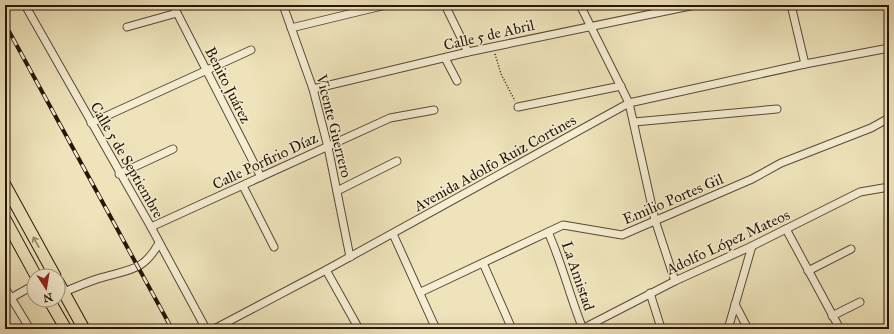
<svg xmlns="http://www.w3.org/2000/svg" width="894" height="334" viewBox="0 0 894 334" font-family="'IM FELL Great Primer',serif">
<rect width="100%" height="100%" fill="#eee3ba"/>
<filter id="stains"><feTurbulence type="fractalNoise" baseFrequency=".005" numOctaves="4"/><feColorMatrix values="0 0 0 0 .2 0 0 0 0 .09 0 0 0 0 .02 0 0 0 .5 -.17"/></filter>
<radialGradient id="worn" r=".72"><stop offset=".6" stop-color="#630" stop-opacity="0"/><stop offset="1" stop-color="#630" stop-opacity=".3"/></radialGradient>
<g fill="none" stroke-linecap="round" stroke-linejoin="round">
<g stroke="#5a4834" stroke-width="9">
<g id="street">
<path d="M 25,5 L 151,227 L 206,329"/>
<path d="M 173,5 L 261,177"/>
<path d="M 283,5 L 313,89 L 328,147 L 350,257"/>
<path d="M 445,5 L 468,52"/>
<path d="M 580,5 L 629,103 L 655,220 L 675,281"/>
<path d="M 791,5 L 805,64"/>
<path d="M 127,27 L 177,13"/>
<path d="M 291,28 L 386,5"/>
<path d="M 445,58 L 457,81"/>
<path d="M 313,89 L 468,52 L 695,5"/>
<path d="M 518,107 L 621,86"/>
<path d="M 634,122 L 777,109"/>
<path d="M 91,123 L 251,50"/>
<path d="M 119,174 L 173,149"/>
<path d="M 243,186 L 274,247"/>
<path d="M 337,191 L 397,161"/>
<path d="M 151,227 L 390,118 L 434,110"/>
<path d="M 786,229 L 840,329"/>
<path d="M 548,232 C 562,263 570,297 583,329"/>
<path d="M 393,234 L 436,329"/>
<path d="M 483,263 L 512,329"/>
<path d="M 326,270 L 359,329"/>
<path d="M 808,271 L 851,249"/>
<path d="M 5,288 L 30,329"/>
<path d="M 64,292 C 77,287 91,280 104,277 C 132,269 144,270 159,243"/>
<path d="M 421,292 L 563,225 L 622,235 L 752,179 L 781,163 L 871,128 L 889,118"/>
<path d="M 650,293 L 661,328"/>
<path d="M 11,298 L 34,285"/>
<path d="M 735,304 L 748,329"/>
<path d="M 832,316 L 860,302"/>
<path d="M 214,329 L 326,270 L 629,103 L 805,64 L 889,48"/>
<path d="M 582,329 L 675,281 L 752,246 L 860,192 L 889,187"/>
<path d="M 728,329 L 752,246"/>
</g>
</g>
<g stroke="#281507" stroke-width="13">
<g id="primary">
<path d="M 5,185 L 55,276"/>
<path d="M 5,219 L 36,276"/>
<path d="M 58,282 L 84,329"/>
<path d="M 49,300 L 66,329"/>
</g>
</g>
<path stroke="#281507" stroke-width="1.5" stroke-dasharray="1 2" stroke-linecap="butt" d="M 495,54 L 501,74 L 515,101"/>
<use href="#street" stroke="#f4edd2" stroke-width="7"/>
<use href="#primary" stroke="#eee3ba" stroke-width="11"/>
<g stroke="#281507" stroke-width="4">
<path id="rail" d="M 5,24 L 172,329"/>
</g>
<use href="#rail" stroke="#f4edd2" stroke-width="2.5" stroke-dasharray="8" stroke-linecap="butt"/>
</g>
<defs><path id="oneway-shaft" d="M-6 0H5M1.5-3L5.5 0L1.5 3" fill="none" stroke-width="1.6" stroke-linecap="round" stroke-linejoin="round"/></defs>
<use stroke="#958669" href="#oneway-shaft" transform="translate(36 242) rotate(-119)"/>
<g text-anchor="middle" stroke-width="3" stroke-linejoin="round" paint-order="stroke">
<g font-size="15" fill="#281507" stroke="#f4edd2">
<text transform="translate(489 35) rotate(-13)" y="5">Calle 5 de Abril</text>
<text transform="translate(228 85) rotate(63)" y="5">Benito Juárez</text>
<text transform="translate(334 126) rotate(76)" y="5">Vicente Guerrero</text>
<text transform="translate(127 160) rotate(60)" y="5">Calle 5 de Septiembre</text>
<text transform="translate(265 161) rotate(-25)" y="5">Calle Porfirio Díaz</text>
<text transform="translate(495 163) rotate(-29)" y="5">Avenida Adolfo Ruiz Cortines</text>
<text transform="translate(673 199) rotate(-23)" y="5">Emilio Portes Gil</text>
<text transform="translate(728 242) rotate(-25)" y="5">Adolfo López Mateos</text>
<text transform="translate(578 276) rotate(71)" y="5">La Amistad</text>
</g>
</g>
<rect width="894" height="334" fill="none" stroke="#eee3ba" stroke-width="20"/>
<rect x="6" y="6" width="882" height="322" fill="none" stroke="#281507" stroke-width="2"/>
<rect x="10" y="10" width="874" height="314" fill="none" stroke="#281507"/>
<g transform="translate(46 288) rotate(168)"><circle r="19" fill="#f4edd2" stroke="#a29781"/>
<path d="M0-3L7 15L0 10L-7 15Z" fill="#8f2418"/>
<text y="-6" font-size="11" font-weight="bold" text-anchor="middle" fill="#281507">N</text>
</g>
<rect width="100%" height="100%" filter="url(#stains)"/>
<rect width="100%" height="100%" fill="url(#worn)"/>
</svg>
